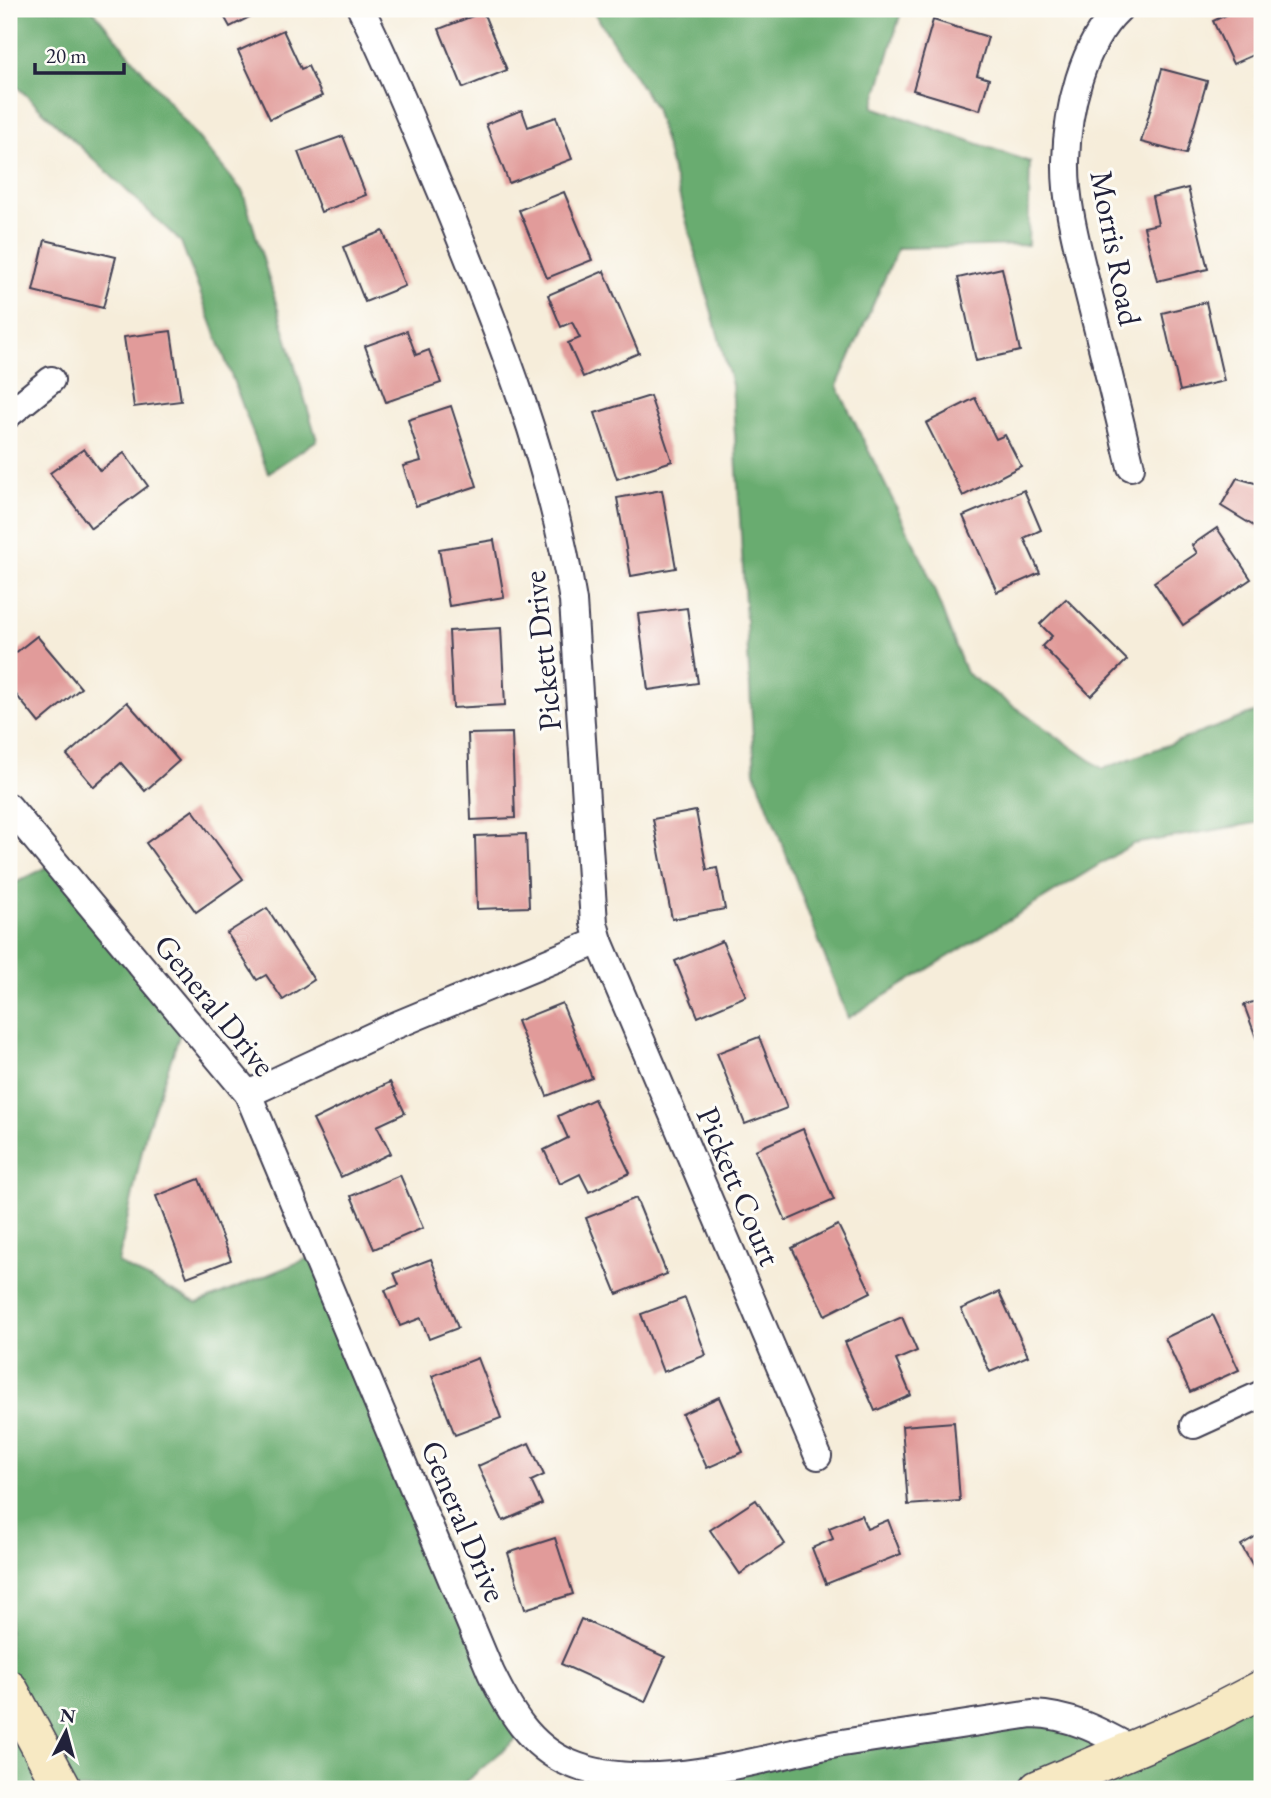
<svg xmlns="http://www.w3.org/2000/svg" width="1271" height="1798" viewBox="0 0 1271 1798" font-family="'EB Garamond',serif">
<rect width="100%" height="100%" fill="#fdfcf7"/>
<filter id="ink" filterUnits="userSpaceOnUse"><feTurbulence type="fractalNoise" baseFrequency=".0143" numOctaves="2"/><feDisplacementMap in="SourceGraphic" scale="14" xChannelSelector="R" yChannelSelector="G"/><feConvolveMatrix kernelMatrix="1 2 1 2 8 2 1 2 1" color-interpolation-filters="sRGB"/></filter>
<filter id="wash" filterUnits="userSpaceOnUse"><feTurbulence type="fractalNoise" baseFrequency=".00686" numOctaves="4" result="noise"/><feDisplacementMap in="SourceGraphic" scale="28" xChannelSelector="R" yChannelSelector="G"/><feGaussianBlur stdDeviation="1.57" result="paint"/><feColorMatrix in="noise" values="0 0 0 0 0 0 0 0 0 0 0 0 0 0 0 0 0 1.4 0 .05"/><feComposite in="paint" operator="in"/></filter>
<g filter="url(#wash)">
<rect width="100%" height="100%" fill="#f6edda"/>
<g fill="#69ac70" stroke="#466756" stroke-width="2">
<path d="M 9,9 L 92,9 L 243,192 L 317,440 L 268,473 L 181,242 L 9,79 Z"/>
<path d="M 592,9 L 902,9 L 873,107 L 1030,162 L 1028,245 L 898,248 L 837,386 L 925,566 L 966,673 L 1103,769 L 1262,710 L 1262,822 L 1133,844 L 848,1018 L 755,772 L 732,385 L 655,108 Z"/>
<path d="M 55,863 L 185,1019 L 146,1132 L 118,1263 L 197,1304 L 316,1255 L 526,1731 L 457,1789 L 9,1789 L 9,886 Z"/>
<path d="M 1262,1689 L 1262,1789 L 679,1789 L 699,1770 L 1032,1714 L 1132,1749 Z"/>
</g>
<g id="blocks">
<g fill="#e19b9a">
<path d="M 220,9 L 265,9 L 230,27 Z"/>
<path d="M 1239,9 L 1262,9 L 1262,51 L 1233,64 L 1213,21 Z"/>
<path d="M 483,12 L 507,70 L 463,88 L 439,29 Z"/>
<path d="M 933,20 L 988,37 L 977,75 L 989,79 L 980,110 L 913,90 Z"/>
<path d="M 283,30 L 301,69 L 308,66 L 322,96 L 270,119 L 238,51 Z"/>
<path d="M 1162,69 L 1207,81 L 1186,154 L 1141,142 Z"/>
<path d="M 522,110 L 528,127 L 556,117 L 572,159 L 509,183 L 486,124 Z"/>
<path d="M 343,136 L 366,195 L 321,212 L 298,152 Z"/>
<path d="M 1188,188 L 1208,269 L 1157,281 L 1144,227 L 1158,224 L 1152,197 Z"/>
<path d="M 564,192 L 592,260 L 547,278 L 519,210 Z"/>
<path d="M 383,231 L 405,286 L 365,302 L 343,247 Z"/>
<path d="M 45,240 L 116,257 L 103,308 L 33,291 Z"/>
<path d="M 1002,268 L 1020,351 L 976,361 L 958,278 Z"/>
<path d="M 604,271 L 639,353 L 583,377 L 568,343 L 580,338 L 572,322 L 561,327 L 548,295 Z"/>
<path d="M 1206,302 L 1224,381 L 1180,391 L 1162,313 Z"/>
<path d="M 171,331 L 181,401 L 134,407 L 124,337 Z"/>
<path d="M 407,331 L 416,355 L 429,350 L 441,383 L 386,402 L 365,346 Z"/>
<path d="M 650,396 L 672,461 L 617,479 L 595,413 Z"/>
<path d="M 975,398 L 996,439 L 1005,435 L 1021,466 L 963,496 L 926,423 Z"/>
<path d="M 451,406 L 477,486 L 416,506 L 403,466 L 421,461 L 408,420 Z"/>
<path d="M 84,449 L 100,471 L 124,453 L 148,486 L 91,528 L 50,473 Z"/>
<path d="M 1237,478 L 1262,485 L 1262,531 L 1221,506 Z"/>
<path d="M 662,490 L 676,568 L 631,576 L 617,498 Z"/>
<path d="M 1024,490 L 1041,530 L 1024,538 L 1040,573 L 997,592 L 963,516 Z"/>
<path d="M 1217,528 L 1251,579 L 1183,625 L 1154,582 L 1197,553 L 1192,545 Z"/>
<path d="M 494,540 L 504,597 L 449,606 L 439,549 Z"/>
<path d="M 1066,599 L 1127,660 L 1091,696 L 1042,646 L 1052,636 L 1040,624 Z"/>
<path d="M 687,608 L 698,683 L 648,690 L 638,614 Z"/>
<path d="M 501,628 L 505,705 L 453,708 L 449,631 Z"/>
<path d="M 37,636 L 81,688 L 39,723 L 9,686 L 9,658 Z"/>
<path d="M 127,702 L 179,761 L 145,791 L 121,763 L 94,787 L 67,755 Z"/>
<path d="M 512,733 L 515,818 L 471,820 L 468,734 Z"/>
<path d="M 193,810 L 243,879 L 196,912 L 146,843 Z"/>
<path d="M 696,811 L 707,870 L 717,868 L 725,909 L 672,919 L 653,819 Z"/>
<path d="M 526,834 L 529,907 L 477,909 L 475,836 Z"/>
<path d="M 267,908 L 314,980 L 283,1000 L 266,975 L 257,980 L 227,933 Z"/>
<path d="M 722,941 L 746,996 L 698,1017 L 675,961 Z"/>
<path d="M 1262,999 L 1262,1038 L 1257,1040 L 1244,1005 Z"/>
<path d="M 562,1003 L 592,1078 L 547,1096 L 517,1021 Z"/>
<path d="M 759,1037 L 787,1108 L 745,1124 L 717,1053 Z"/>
<path d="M 390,1082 L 405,1113 L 377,1126 L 391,1153 L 341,1177 L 313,1120 Z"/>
<path d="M 594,1099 L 630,1173 L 589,1192 L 580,1174 L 560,1184 L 544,1150 L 568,1138 L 558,1116 Z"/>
<path d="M 803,1129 L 834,1200 L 786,1221 L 755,1150 Z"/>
<path d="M 400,1175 L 423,1228 L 374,1249 L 351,1196 Z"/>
<path d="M 199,1179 L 231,1260 L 187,1277 L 156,1196 Z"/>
<path d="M 636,1198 L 667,1274 L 617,1294 L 586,1218 Z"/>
<path d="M 838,1225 L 871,1292 L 825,1315 L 792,1248 Z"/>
<path d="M 431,1259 L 458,1328 L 429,1339 L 421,1318 L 400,1326 L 385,1290 L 399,1285 L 394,1273 Z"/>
<path d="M 999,1292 L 1028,1356 L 990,1372 L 961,1309 Z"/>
<path d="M 685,1298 L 706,1355 L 663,1372 L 641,1314 Z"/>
<path d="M 1213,1315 L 1239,1370 L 1190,1392 L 1165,1338 Z"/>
<path d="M 902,1317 L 917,1351 L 896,1360 L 911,1395 L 875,1411 L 845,1342 Z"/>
<path d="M 478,1358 L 501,1418 L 455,1435 L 432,1376 Z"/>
<path d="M 719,1397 L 743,1452 L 707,1468 L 682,1414 Z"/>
<path d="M 954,1422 L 960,1501 L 908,1505 L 902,1426 Z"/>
<path d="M 529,1443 L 544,1475 L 531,1481 L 542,1504 L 503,1521 L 478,1466 Z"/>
<path d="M 756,1500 L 785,1544 L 740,1574 L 710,1530 Z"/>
<path d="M 861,1515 L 867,1529 L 888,1520 L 901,1554 L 826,1584 L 812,1548 L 833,1539 L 829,1528 Z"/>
<path d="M 1262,1533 L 1262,1581 L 1241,1545 Z"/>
<path d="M 555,1538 L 573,1594 L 525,1609 L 508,1553 Z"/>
<path d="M 581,1619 L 665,1657 L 645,1702 L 561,1664 Z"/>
</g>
</g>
</g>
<g filter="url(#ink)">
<use href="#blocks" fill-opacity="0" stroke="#424053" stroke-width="2"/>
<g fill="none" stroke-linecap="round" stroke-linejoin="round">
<g stroke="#424053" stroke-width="30">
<g id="street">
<path d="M 361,9 C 393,72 418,138 446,203 C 499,333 551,462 573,601 L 594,923 L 599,941 L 818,1456"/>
<path d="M 1119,9 C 1082,44 1067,111 1066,161 C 1065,205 1078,248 1088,291 C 1103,350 1117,408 1131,467"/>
<path d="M 9,414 L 51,380"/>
<path d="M 9,807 L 248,1094 L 491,1673 C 509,1710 529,1746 569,1763 C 648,1797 761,1757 842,1743 C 905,1733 969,1724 1032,1714 C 1070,1715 1100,1731 1132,1749"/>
<path d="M 248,1094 L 394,1026 L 599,941"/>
<path d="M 1194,1425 L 1262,1394"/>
</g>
</g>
<g stroke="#424053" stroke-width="40">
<g id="secondary">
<path d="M 9,1689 L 63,1789"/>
<path d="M 1038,1789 L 1202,1720 L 1262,1689"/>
</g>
</g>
<use href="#street" stroke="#fff" stroke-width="26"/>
<use href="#secondary" stroke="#f7e9c3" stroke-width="37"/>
</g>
</g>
<g text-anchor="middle" stroke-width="6" stroke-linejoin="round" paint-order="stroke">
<g font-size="32" fill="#22223b" stroke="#fdfcf7">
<text transform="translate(1116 248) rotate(79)" y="11">Morris Road</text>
<text transform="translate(542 651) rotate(-96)" y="11">Pickett Drive</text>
<text transform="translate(215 1005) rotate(51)" y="11">General Drive</text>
<text transform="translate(739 1186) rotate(67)" y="11">Pickett Court</text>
<text transform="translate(464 1521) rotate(67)" y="11">General Drive</text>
</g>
</g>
<rect width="1271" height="1798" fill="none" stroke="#fdfcf7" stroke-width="35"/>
<g transform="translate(66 1732) rotate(6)" stroke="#fdfcf7" stroke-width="5" paint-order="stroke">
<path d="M0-5L12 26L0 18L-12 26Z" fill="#22223b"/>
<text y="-10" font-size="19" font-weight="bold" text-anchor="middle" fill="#22223b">N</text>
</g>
<path d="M35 63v10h89v-10" fill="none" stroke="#22223b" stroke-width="3.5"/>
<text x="46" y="63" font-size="21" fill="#22223b" stroke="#fdfcf7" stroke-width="5" paint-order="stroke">20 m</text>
</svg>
